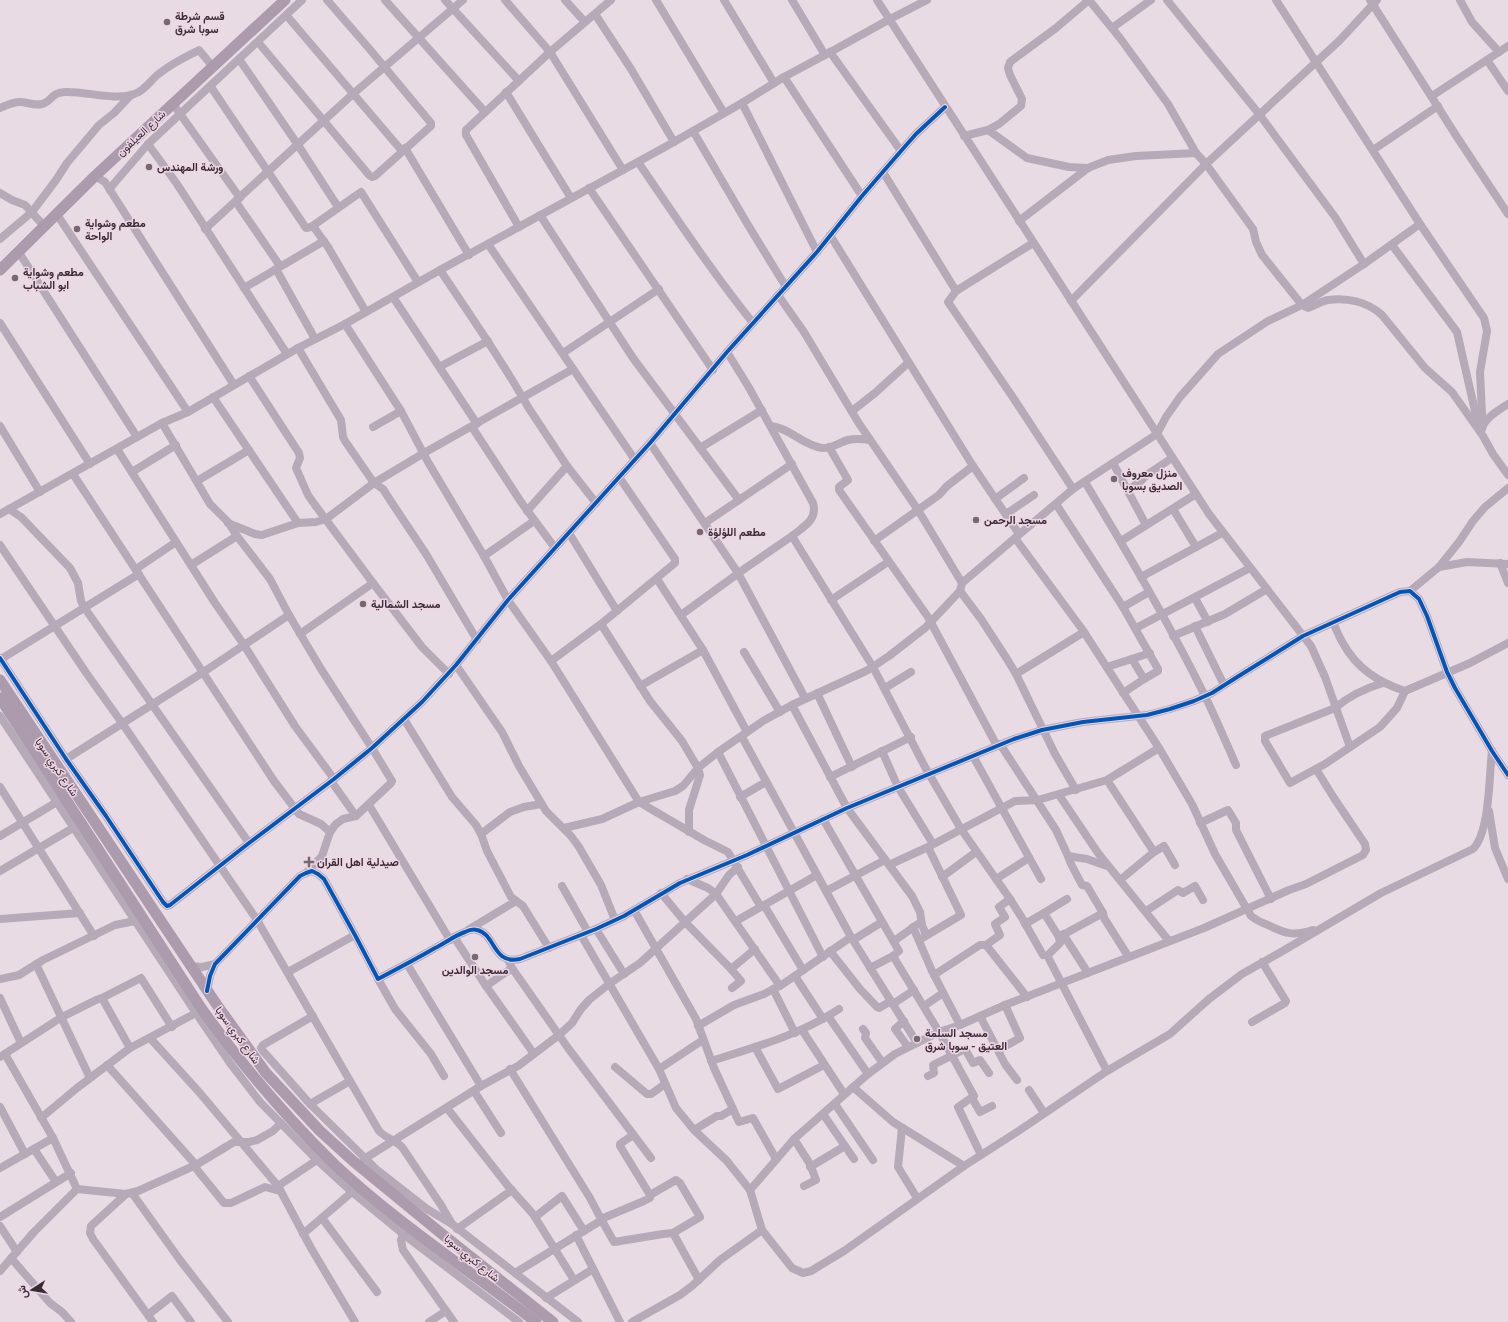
<svg xmlns="http://www.w3.org/2000/svg" width="1508" height="1322" viewBox="0 0 1508 1322" font-family="Karla,Vazirmatn,sans-serif">
<rect width="100%" height="100%" fill="#e9dbe4"/>
<g fill="none" stroke-linecap="round" stroke-linejoin="round">
<g stroke="#b6aab8" stroke-width="8">
<path d="M 385,0 L 485,112"/>
<path d="M 445,0 L 519,81"/>
<path d="M 505,0 L 550,52 L 623,170"/>
<path d="M 565,0 L 585,22"/>
<path d="M 656,0 L 724,113"/>
<path d="M 724,0 L 774,83"/>
<path d="M 792,0 L 825,55"/>
<path d="M 877,0 L 1209,514 L 1311,646 L 1325,677 L 1350,747"/>
<path d="M 1089,0 L 1120,38 L 1168,104 L 1196,153 L 1206,164 L 1253,229 L 1256,242 L 1262,255 L 1302,305 L 1308,308 C 1315,306 1321,301 1328,300 C 1347,297 1368,302 1382,315 L 1425,368 L 1452,392 L 1483,436 L 1493,454 L 1508,475"/>
<path d="M 1167,0 L 1259,114 L 1335,217 L 1364,264"/>
<path d="M 1276,0 L 1420,224 L 1484,318 L 1487,331 L 1480,372 L 1482,414 L 1480,423 L 1482,427"/>
<path d="M 1370,0 L 1457,137 L 1508,214"/>
<path d="M 1460,0 L 1472,22 L 1499,52"/>
<path d="M 595,14 L 631,69 L 674,142"/>
<path d="M 287,16 L 402,151"/>
<path d="M 1112,28 L 1151,0"/>
<path d="M 258,42 L 369,175 L 372,177 L 375,176 L 431,126 L 431,123 L 367,46 L 327,0"/>
<path d="M 830,52 L 901,151"/>
<path d="M 239,59 L 298,145 L 338,207"/>
<path d="M 1487,60 L 1508,91"/>
<path d="M 784,77 L 862,196"/>
<path d="M 211,87 L 306,228 L 311,227 L 361,192 L 418,282"/>
<path d="M 506,92 L 571,198"/>
<path d="M 1432,96 L 1508,46"/>
<path d="M 742,103 L 817,252"/>
<path d="M 173,104 L 240,198"/>
<path d="M 0,108 C 7,105 13,102 20,102 C 27,102 34,106 42,104 C 51,102 52,92 65,92 C 85,91 115,101 134,94 C 145,91 151,79 160,73 C 172,63 186,57 199,50 L 213,67"/>
<path d="M 988,130 L 999,124 L 1021,106 L 1022,99 L 1010,75 L 1008,68 L 1010,62 L 1056,28 L 1089,0"/>
<path d="M 693,131 L 748,225 L 786,287"/>
<path d="M 964,136 L 988,130 L 1027,158 L 1069,167 L 1088,168 L 1108,160 L 1136,156 L 1196,153"/>
<path d="M 148,144 L 177,184 L 287,354"/>
<path d="M 405,148 L 469,255"/>
<path d="M 1373,150 L 1438,106"/>
<path d="M 638,162 C 675,216 712,272 753,323"/>
<path d="M 883,172 L 956,291"/>
<path d="M 95,176 L 105,182 L 110,190 L 234,385"/>
<path d="M 589,188 L 713,370"/>
<path d="M 110,190 L 111,187 L 148,144 L 302,0"/>
<path d="M 0,193 L 12,200 L 25,205 L 44,226"/>
<path d="M 236,202 L 280,266"/>
<path d="M 56,213 L 188,412"/>
<path d="M 540,215 L 633,358 L 739,500"/>
<path d="M 1019,221 L 1088,168"/>
<path d="M 313,226 L 328,247 L 366,312"/>
<path d="M 519,227 L 466,135 L 466,130 L 550,52 L 611,0"/>
<path d="M 205,229 L 354,93 L 463,0"/>
<path d="M 830,235 L 973,466 L 1019,534"/>
<path d="M 0,239 L 32,212 L 56,180 L 67,163 L 99,125 L 114,113 L 131,95"/>
<path d="M 1033,243 L 956,291 L 948,302 L 1014,399 L 1073,489"/>
<path d="M 488,244 L 635,460"/>
<path d="M 1392,245 L 1457,332 L 1475,411 L 1480,423"/>
<path d="M 18,251 L 137,437"/>
<path d="M 276,269 L 315,339"/>
<path d="M 440,270 C 470,315 502,360 528,407 L 567,466 L 596,503"/>
<path d="M 244,288 L 324,241"/>
<path d="M 778,295 L 804,332 L 858,422 L 918,510 L 962,583"/>
<path d="M 393,297 L 477,424"/>
<path d="M 1071,301 L 1206,164 L 1340,40 L 1377,0"/>
<path d="M 0,323 L 90,464"/>
<path d="M 345,324 L 401,411 L 428,462 L 484,556 L 508,600 L 551,661 L 639,802 L 704,840 L 728,852 L 761,907"/>
<path d="M 298,348 L 341,420 L 343,437 L 345,441 L 374,483 L 383,489 L 392,503 L 426,554 L 477,640"/>
<path d="M 727,352 L 748,386 L 813,503 C 818,520 803,527 792,536 L 873,667 L 925,767 L 961,829 L 1010,899 L 1022,918 L 1043,955"/>
<path d="M 563,353 L 659,289"/>
<path d="M 441,366 L 488,341"/>
<path d="M 249,376 L 299,453 L 300,458 L 296,468 L 308,495 L 315,505 L 373,583"/>
<path d="M 213,397 L 298,523"/>
<path d="M 852,411 L 875,393 L 908,363"/>
<path d="M 162,423 L 210,504 L 228,522 L 237,536 L 270,579 L 289,615 L 321,669 L 372,748 L 392,781 L 391,783 L 356,816 L 343,819 L 336,824 L 330,832 L 322,856 L 306,873"/>
<path d="M 0,426 L 40,492"/>
<path d="M 771,426 C 790,428 802,445 822,448 C 831,449 840,442 848,440 C 856,438 863,439 870,440"/>
<path d="M 373,427 L 401,411"/>
<path d="M 472,427 L 521,502 L 555,548"/>
<path d="M 1482,429 C 1484,418 1499,410 1508,404"/>
<path d="M 650,443 L 738,573 L 805,698"/>
<path d="M 829,447 L 848,480 L 839,487 L 839,490 L 928,617 L 997,746"/>
<path d="M 700,448 L 762,410"/>
<path d="M 117,449 L 215,603 L 244,645 L 295,726 L 334,779"/>
<path d="M 1113,463 L 1146,525"/>
<path d="M 132,472 L 176,445"/>
<path d="M 73,474 L 274,781 L 299,814 L 321,824 L 330,832"/>
<path d="M 197,481 L 249,450"/>
<path d="M 1085,482 C 1127,552 1169,623 1205,696 C 1216,719 1226,742 1236,765"/>
<path d="M 1128,490 L 1141,481 L 1148,474 L 1172,458"/>
<path d="M 995,499 L 1024,478"/>
<path d="M 1056,504 L 1123,607 L 1158,669 L 1158,671 L 1144,679"/>
<path d="M 9,509 L 21,517 L 70,568 L 78,583 L 81,601 L 84,607 L 249,843"/>
<path d="M 1173,509 L 1196,547"/>
<path d="M 527,511 L 567,466"/>
<path d="M 0,514 L 162,423 L 188,412 L 298,348 L 345,324 L 440,270 L 665,147 L 742,103 L 784,77 L 825,55 L 890,19 L 927,0"/>
<path d="M 1006,514 L 1034,495"/>
<path d="M 228,523 L 255,534 L 262,535 L 298,523 L 316,522 L 326,519 L 374,483 L 424,453 L 573,369"/>
<path d="M 705,523 L 792,464"/>
<path d="M 569,533 L 617,611"/>
<path d="M 1015,538 L 1082,629 L 1159,748 L 1192,804 L 1215,854 L 1251,916 C 1256,920 1262,923 1268,925 C 1286,934 1293,936 1313,930"/>
<path d="M 874,541 L 939,495 L 947,486 L 973,466"/>
<path d="M 1121,541 L 1196,494"/>
<path d="M 0,545 L 87,674 L 122,723 L 257,920 L 379,1131 C 386,1138 395,1140 402,1147 L 441,1205 L 452,1224"/>
<path d="M 484,556 L 534,521"/>
<path d="M 1500,563 L 1508,583"/>
<path d="M 191,565 L 237,536"/>
<path d="M 1439,567 L 1467,562 L 1508,564"/>
<path d="M 136,569 L 176,542"/>
<path d="M 1141,577 L 1222,533"/>
<path d="M 657,579 L 703,650 L 747,732"/>
<path d="M 960,591 L 981,619 L 1007,659 L 1016,674 L 1055,754 L 1076,790"/>
<path d="M 1410,591 L 1439,567 L 1459,542 L 1473,521 L 1485,507 L 1508,488"/>
<path d="M 1195,598 L 1208,622"/>
<path d="M 831,600 L 888,562"/>
<path d="M 1123,607 L 1149,592"/>
<path d="M 681,615 L 747,567 L 792,536"/>
<path d="M 1333,622 C 1336,629 1339,637 1344,645 C 1357,668 1380,683 1405,691 L 1470,663 L 1508,643"/>
<path d="M 601,624 L 650,701 L 682,741 L 698,768 L 700,775 L 689,810 L 689,832"/>
<path d="M 1195,626 L 1224,685"/>
<path d="M 1136,628 L 1250,568"/>
<path d="M 300,634 L 373,583 L 422,647 L 449,674"/>
<path d="M 1173,636 L 1225,614 L 1267,589"/>
<path d="M 744,652 L 780,712"/>
<path d="M 0,658 L 66,759 L 106,816 L 163,902 L 167,906 L 170,905 L 249,843 L 334,779 L 372,748 L 422,702 L 456,665 L 508,600 L 650,443 L 727,352 L 817,252 L 862,196 L 901,151 L 916,134 L 945,107"/>
<path d="M 1,659 L 139,574"/>
<path d="M 551,661 L 601,624 L 675,563 L 675,559 L 619,477"/>
<path d="M 456,665 L 502,732 L 519,766 L 546,811 L 571,836 L 579,847 L 601,885 L 615,920"/>
<path d="M 1107,667 L 1150,653"/>
<path d="M 1016,674 L 1084,632"/>
<path d="M 1383,683 C 1366,688 1349,696 1335,708 L 1265,736 L 1265,741 L 1290,783 L 1325,764 L 1380,727 L 1397,708 L 1405,691"/>
<path d="M 640,686 L 703,650"/>
<path d="M 885,688 L 911,672"/>
<path d="M 817,693 L 852,767"/>
<path d="M 1123,693 L 1144,679 L 1132,659"/>
<path d="M 792,705 L 847,808 L 912,896 L 920,912 L 922,925 L 926,935"/>
<path d="M 0,716 L 196,1013 L 230,1063 L 260,1102 L 317,1160 L 352,1192 L 403,1234 L 519,1322"/>
<path d="M 404,719 L 452,797 L 476,825 L 481,834 L 487,851 L 511,897 L 523,906 L 549,948"/>
<path d="M 742,737 L 851,937 L 917,1043"/>
<path d="M 1000,744 L 1056,830 L 1068,856"/>
<path d="M 882,751 L 898,787 L 933,844"/>
<path d="M 718,752 L 823,957"/>
<path d="M 973,756 L 1041,879"/>
<path d="M 66,759 L 202,673 L 289,615"/>
<path d="M 830,777 L 911,737"/>
<path d="M 1107,780 L 1154,852 L 1164,846 L 1175,865"/>
<path d="M 331,781 L 356,816"/>
<path d="M 0,787 L 94,936"/>
<path d="M 1059,795 L 1098,853 L 1169,941"/>
<path d="M 740,797 L 766,782"/>
<path d="M 369,805 L 450,940"/>
<path d="M 1489,811 L 1495,848 L 1508,879"/>
<path d="M 823,819 L 899,951 L 893,956 L 870,968"/>
<path d="M 1200,823 L 1228,810 L 1236,823 L 1236,830 L 1271,899"/>
<path d="M 564,828 L 602,819 L 639,802 L 675,791 L 683,786 L 698,768 L 718,752 L 763,721 L 792,705 L 868,670 L 889,656 L 925,628 L 960,591 L 962,583 L 1073,489 L 1157,434 L 1166,417 L 1180,397 L 1218,354 L 1268,321 L 1302,305 L 1364,264 L 1420,224"/>
<path d="M 481,834 L 510,812 L 524,807 L 541,804"/>
<path d="M 0,836 L 57,802"/>
<path d="M 889,865 L 928,847 L 1015,801 L 1038,800 L 1107,780 L 1159,748"/>
<path d="M 0,871 L 73,828"/>
<path d="M 942,877 L 976,852"/>
<path d="M 687,879 L 708,888 L 716,894 L 780,986"/>
<path d="M 996,879 L 1029,858"/>
<path d="M 1120,880 L 1154,852"/>
<path d="M 562,886 L 588,932"/>
<path d="M 826,891 L 885,860"/>
<path d="M 661,893 L 685,922 L 731,969 L 741,981 L 732,988"/>
<path d="M 764,905 L 803,970"/>
<path d="M 634,910 L 696,1019 L 714,1068 L 739,1122 L 753,1118 L 776,1159"/>
<path d="M 1146,911 L 1178,890 L 1183,893 L 1195,886 L 1203,900"/>
<path d="M 1044,913 L 1067,899"/>
<path d="M 1103,913 L 1087,886 L 1082,885 L 1071,864 L 1068,856 L 1087,859 L 1107,866"/>
<path d="M 0,919 L 80,913"/>
<path d="M 736,921 L 817,875"/>
<path d="M 1025,924 L 1044,913 L 1059,937 L 1060,943 L 1049,954 L 1048,957 L 1107,1071"/>
<path d="M 913,927 L 932,971 L 960,1025"/>
<path d="M 596,929 L 624,974"/>
<path d="M 468,930 L 516,901"/>
<path d="M 1063,934 L 1088,973"/>
<path d="M 581,935 L 659,1069 L 676,1108 L 694,1130 L 727,1161 L 750,1190 L 762,1230"/>
<path d="M 454,937 L 486,986"/>
<path d="M 1059,937 L 1103,913 L 1104,918 L 1128,956"/>
<path d="M 853,940 L 882,922"/>
<path d="M 919,940 L 961,915 L 928,847"/>
<path d="M 894,941 L 918,924"/>
<path d="M 986,945 L 1000,935 L 995,924 L 1005,917 L 999,907 L 1010,899"/>
<path d="M 830,951 L 860,989 L 877,1007 L 879,1008 L 891,1001"/>
<path d="M 893,956 L 939,1032 L 974,1096 L 958,1107 L 981,1155"/>
<path d="M 508,960 L 512,968 L 568,1048 L 651,1158"/>
<path d="M 36,964 L 90,1078"/>
<path d="M 407,964 L 481,1086"/>
<path d="M 190,966 L 202,967 L 215,964"/>
<path d="M 512,968 L 486,986 L 534,1054"/>
<path d="M 731,969 L 755,949"/>
<path d="M 288,972 L 355,935"/>
<path d="M 934,975 L 980,945 L 986,945 L 1027,997"/>
<path d="M 795,976 L 823,1019"/>
<path d="M 0,979 L 19,975 L 43,960 L 115,925 L 140,920"/>
<path d="M 378,979 L 395,1009 L 431,1054 L 444,1076"/>
<path d="M 773,989 L 795,1033"/>
<path d="M 207,991 L 210,976 L 215,964 L 300,876 L 306,873 L 312,871 L 318,874 L 324,879 L 355,935 L 378,979 C 397,969 416,959 435,948 C 445,943 454,936 465,932 C 469,930 473,929 477,930 C 496,934 492,965 520,959 L 596,929 L 624,916 L 680,883 L 747,855 L 847,808 L 1014,739 L 1042,730 L 1083,722 L 1147,715 L 1170,709 L 1194,701 L 1212,693 L 1234,679 L 1303,636 L 1400,592 L 1410,591 L 1419,599 L 1427,616 L 1447,672 L 1455,688 L 1492,751 L 1508,775"/>
<path d="M 0,998 L 21,1043"/>
<path d="M 102,998 L 130,1048"/>
<path d="M 893,1004 L 914,990"/>
<path d="M 924,1006 L 943,993"/>
<path d="M 313,1016 L 263,1045 L 261,1048 L 263,1051 L 310,1104 L 377,1170 L 427,1209 L 452,1224 L 578,1322"/>
<path d="M 828,1016 L 868,1074"/>
<path d="M 980,1016 L 1005,1064 L 1017,1080"/>
<path d="M 904,1021 L 895,1029 L 908,1047"/>
<path d="M 1252,1022 L 1285,1003 L 1286,1001 L 1262,962"/>
<path d="M 698,1026 L 734,1005 L 764,994 L 783,984 L 851,937"/>
<path d="M 863,1029 L 866,1033 L 865,1038 L 882,1062"/>
<path d="M 802,1030 L 844,1094"/>
<path d="M 150,1038 L 199,1092 L 278,1186 L 311,1248 L 355,1322"/>
<path d="M 755,1047 L 778,1089 L 824,1065"/>
<path d="M 998,1050 L 1020,1038 L 1005,1005"/>
<path d="M 5,1054 L 53,1138 L 77,1189"/>
<path d="M 0,1057 L 62,1017 L 96,1000 L 102,998 L 141,978 L 172,1027"/>
<path d="M 711,1061 C 755,1047 800,1035 839,1009"/>
<path d="M 107,1065 L 196,1165"/>
<path d="M 615,1067 L 647,1094 L 651,1094 L 665,1084"/>
<path d="M 510,1069 L 590,1198 L 601,1219 L 644,1201 L 650,1198 L 650,1195 L 676,1180 L 680,1183 L 700,1217 L 673,1233 L 663,1234 L 614,1242 L 601,1219 L 597,1223 L 515,1273"/>
<path d="M 659,1069 L 703,1040"/>
<path d="M 928,1076 L 934,1073 L 933,1065 L 965,1049 L 973,1063 L 980,1060 L 989,1073"/>
<path d="M 853,1087 L 893,1122 L 964,1166"/>
<path d="M 1029,1090 L 1044,1113"/>
<path d="M 474,1091 L 501,1133"/>
<path d="M 972,1098 L 980,1112 L 992,1106"/>
<path d="M 310,1104 L 350,1081"/>
<path d="M 835,1104 L 873,1160"/>
<path d="M 0,1107 L 25,1154"/>
<path d="M 447,1108 L 508,1186 L 533,1214 L 574,1280"/>
<path d="M 823,1114 L 854,1159"/>
<path d="M 41,1118 L 77,1088 L 130,1048 L 196,1013"/>
<path d="M 902,1128 L 898,1167 L 917,1198"/>
<path d="M 694,1130 L 717,1116 L 721,1116 L 733,1109"/>
<path d="M 633,1135 L 620,1144 L 620,1146 L 650,1195"/>
<path d="M 794,1139 L 810,1164 L 816,1180 L 804,1186"/>
<path d="M 34,1149 L 56,1182"/>
<path d="M 364,1159 L 481,1086 L 518,1066 L 559,1035 L 572,1023 L 581,1009 L 589,1000 L 609,984 L 640,963 L 716,894 L 729,875 L 738,867"/>
<path d="M 194,1166 L 224,1203 L 231,1203 L 265,1187 L 280,1191"/>
<path d="M 810,1167 L 845,1146"/>
<path d="M 0,1168 L 53,1138"/>
<path d="M 278,1186 L 314,1162"/>
<path d="M 77,1189 L 126,1194 L 138,1191 L 196,1165 L 234,1142 L 249,1142 L 257,1140 L 273,1131 L 281,1123"/>
<path d="M 750,1190 L 794,1139 L 868,1074 L 895,1054 L 939,1032 L 960,1025 L 1005,1005 L 1204,928 L 1289,890 L 1306,884 L 1363,855 L 1366,850 L 1365,844 L 1334,798 L 1316,769"/>
<path d="M 132,1193 L 180,1260 L 228,1322"/>
<path d="M 126,1194 L 91,1226 L 90,1233 L 93,1239 L 153,1322"/>
<path d="M 0,1217 L 71,1173"/>
<path d="M 535,1217 L 562,1196 L 584,1231"/>
<path d="M 322,1218 L 377,1292"/>
<path d="M 0,1226 L 17,1252"/>
<path d="M 457,1229 L 512,1190"/>
<path d="M 673,1233 L 699,1280"/>
<path d="M 303,1234 L 352,1192"/>
<path d="M 403,1234 L 401,1240 L 403,1250 L 454,1322"/>
<path d="M 576,1235 L 620,1322"/>
<path d="M 11,1258 L 50,1303 L 62,1312 L 71,1322"/>
<path d="M 0,1271 L 34,1232 L 77,1189"/>
<path d="M 546,1298 L 593,1269"/>
<path d="M 149,1314 L 172,1296 L 191,1322"/>
<path d="M 429,1322 L 446,1311"/>
<path d="M 632,1322 L 680,1295 L 692,1286 L 720,1260 L 762,1230 L 792,1268 L 803,1273 L 811,1271 L 844,1251 L 964,1166 L 1020,1130 L 1107,1071 L 1170,1034 L 1209,999 L 1242,974 L 1281,952 L 1381,893 L 1473,849 C 1490,832 1489,776 1492,751"/>
</g>
<g stroke="#ac9aad" stroke-width="11">
<path d="M 0,270 L 95,176 L 285,0"/>
<path d="M 0,680 L 219,1008 L 266,1073 L 320,1131 L 353,1161 L 442,1234 L 553,1322"/>
<path d="M 0,698 L 201,1008 C 241,1064 286,1117 335,1165 C 397,1223 469,1270 536,1322"/>
</g>
<g stroke="#efd5e6" stroke-width="6">
<g id="cycleway">
<path d="M 0,658 L 66,759 L 106,816 L 163,902 L 167,906 L 170,905 L 249,843 L 334,779 L 372,748 L 422,702 L 456,665 L 508,600 L 650,443 L 727,352 L 817,252 L 862,196 L 901,151 L 916,134 L 945,107"/>
<path d="M 207,991 L 210,976 L 215,964 L 300,876 L 306,873 L 312,871 L 318,874 L 324,879 L 355,935 L 378,979 C 397,969 416,959 435,948 C 445,943 454,936 465,932 C 469,930 473,929 477,930 C 496,934 492,965 520,959 L 596,929 L 624,916 L 680,883 L 747,855 L 847,808 L 1014,739 L 1042,730 L 1083,722 L 1147,715 L 1170,709 L 1194,701 L 1212,693 L 1234,679 L 1303,636 L 1400,592 L 1410,591 L 1419,599 L 1427,616 L 1447,672 L 1455,688 L 1492,751 L 1508,775"/>
</g>
</g>
<use href="#cycleway" stroke="#0057b8" stroke-width="4"/>
</g>
<g fill="#756970" stroke="#efd5e6" stroke-width="1.5">
<circle cx="167" cy="22" r="4"/>
<circle cx="149" cy="167" r="4"/>
<circle cx="77" cy="229" r="4"/>
<circle cx="15" cy="278" r="4"/>
<circle cx="1114" cy="479" r="4"/>
<circle cx="976" cy="520" r="4"/>
<circle cx="700" cy="532" r="4"/>
<circle cx="363" cy="604" r="4"/>
<path d="M307 856h4v4h4v4h-4v4h-4v-4h-4v-4h4z"/>
<circle cx="475" cy="957" r="4"/>
<circle cx="917" cy="1039" r="4"/>
</g>
<g text-anchor="middle" stroke-width="3" stroke-linejoin="round" paint-order="stroke">
<g font-size="11" font-weight="bold" fill="#362c32" stroke="#efd5e6" text-anchor="start">
<text x="175" y="20">قسم شرطة<tspan x="175" dy="13">سوبا شرق</tspan></text>
<text x="157" y="171">ورشة المهندس</text>
<text x="85" y="227">مطعم وشواية<tspan x="85" dy="13">الواحة</tspan></text>
<text x="23" y="276">مطعم وشواية<tspan x="23" dy="13">ابو الشباب</tspan></text>
<text x="1122" y="477">منزل معروف<tspan x="1122" dy="13">الصديق بسوبا</tspan></text>
<text x="984" y="524">مسجد الرحمن</text>
<text x="708" y="536">مطعم اللؤلؤة</text>
<text x="371" y="608">مسجد الشمالية</text>
<text x="317" y="866">صيدلية اهل القران</text>
<text x="475" y="974" text-anchor="middle">مسجد الوالدين</text>
<text x="925" y="1037">مسجد السلمة<tspan x="925" dy="13">العتيق - سوبا شرق</tspan></text>
</g>
<g font-size="11" fill="#362c32" stroke="#efd5e6">
<text transform="translate(141 133) rotate(-43)" y="4">شارع العيلفون</text>
<text transform="translate(57 767) rotate(56)" y="4">شارع كبري سوبا</text>
<text transform="translate(238 1035) rotate(54)" y="4">شارع كبري سوبا</text>
<text transform="translate(472 1258) rotate(39)" y="4">شارع كبري سوبا</text>
</g>
</g>
<g transform="translate(32 1290) rotate(258)" stroke="#efd5e6" stroke-width="3" paint-order="stroke">
<path d="M0-3L7 15L0 10L-7 15Z" fill="#362c32"/>
<text y="-6" font-size="11" font-weight="bold" text-anchor="middle" fill="#362c32">ش</text>
</g>
</svg>
